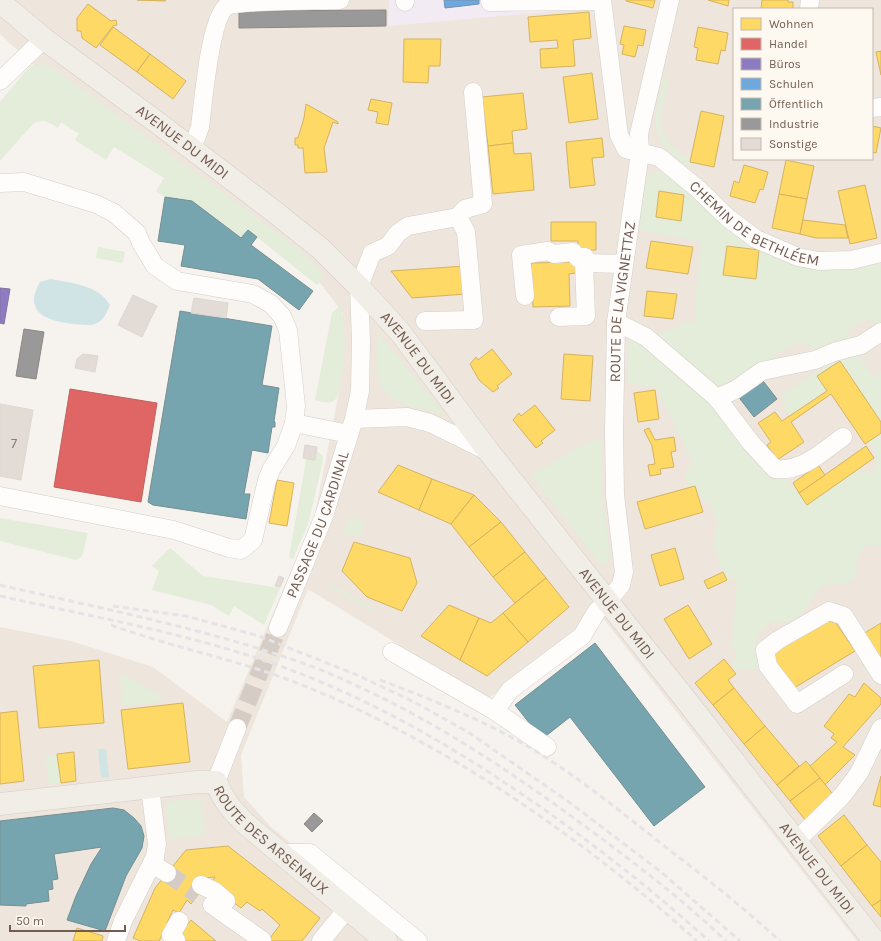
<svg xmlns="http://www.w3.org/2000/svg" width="881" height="941" viewBox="0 0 881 941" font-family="Karla,sans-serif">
<rect width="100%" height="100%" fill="#f6f2ee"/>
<path fill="#eee5dc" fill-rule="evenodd" d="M 0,0 L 881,0 L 881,941 L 857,941 L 599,613 L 488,699 L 308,589 L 241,755 L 244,797 L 271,827 L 410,941 L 0,941 L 0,627 L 71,641 L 153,667 L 227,722 L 315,514 L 339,392 L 343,313 L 317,279 L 39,70 L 0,34 ZM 734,9 L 872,9 L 872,159 L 734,159 Z"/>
<path fill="#f3ebf3" d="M 389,0 L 592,0 L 593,8 L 388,26 Z"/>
<g fill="#e4ecda">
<path d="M 42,64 L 52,67 L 275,231 L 304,254 L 325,275 L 317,285 L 248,230 L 241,238 L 192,201 L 165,197 L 156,191 L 164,178 L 114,147 L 106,160 L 75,140 L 79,134 L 61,122 L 58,128 C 49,122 43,118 33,124 L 0,161 L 0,102 L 30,66 Z"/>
<path d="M 664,77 L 669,78 C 659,124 651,135 695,163 L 692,167 C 684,166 680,160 674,156 C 646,132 657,107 664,77 Z"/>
<path d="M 662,172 L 673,176 L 723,221 L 838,268 L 881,262 L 881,328 L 878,330 L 868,318 L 848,330 L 851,341 L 819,353 C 797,330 783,352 764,364 C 756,369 746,371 738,376 C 732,379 726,384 720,388 L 705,382 L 692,365 L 655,333 L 674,329 L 687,321 L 694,322 L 701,241 L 637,230 L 645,181 L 653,173 Z"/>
<path d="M 98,247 L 125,252 L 123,263 L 96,258 Z"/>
<path d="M 341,305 C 346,334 347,359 340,387 C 338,392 338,399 333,401 C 328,404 320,401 315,400 L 332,313 Z"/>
<path d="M 378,333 L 446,415 C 424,409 385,406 379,381 C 376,368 379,347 378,333 Z"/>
<path d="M 628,338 L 646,344 L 705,394 L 772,474 L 789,480 L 792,489 L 807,494 C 833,477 841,468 874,473 C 878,460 877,452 868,442 L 881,433 L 881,545 L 866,545 L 856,560 L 858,574 L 846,585 C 815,581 823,587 807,607 C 802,613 795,618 790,623 C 785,622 776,620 771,623 C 762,626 756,641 754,649 L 762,656 L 760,669 L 742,670 L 731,664 L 737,655 L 731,648 L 737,587 L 734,577 L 727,580 L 713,547 L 717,526 L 712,507 L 684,478 L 692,461 L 657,388 L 628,383 Z"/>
<path d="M 855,350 L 874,378 L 881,373 L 881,422 L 840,361 L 817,376 L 827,391 L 790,416 L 782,405 L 786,402 L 781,395 L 838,358 Z"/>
<path d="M 602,438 L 602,498 L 610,555 L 607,564 L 598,562 L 531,475 L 590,441 Z"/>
<path d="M 317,451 L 323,456 L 323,461 L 308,524 L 293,559 L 289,557 L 306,460 L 303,458 L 315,460 Z"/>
<path d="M 350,517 L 363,520 L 362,536 L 342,535 Z"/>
<path d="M 0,518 L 88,533 L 82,556 L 76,560 L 0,541 Z"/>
<path d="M 170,548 L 203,576 L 280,588 L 264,625 L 234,606 L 229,616 L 211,605 L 152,590 L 159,571 L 152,566 Z"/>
<path d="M 332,584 L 376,610 L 374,613 L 330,587 Z"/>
<path d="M 123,674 L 162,697 L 162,702 L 122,706 L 120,675 Z"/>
<path d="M 57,754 L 61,783 L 48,784 L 45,756 Z"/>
<path d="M 201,798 L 205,835 L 170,839 L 165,802 Z"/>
</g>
<g fill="#d0e4e6">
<path d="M 51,279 C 71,283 99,285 110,305 C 107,312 104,321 95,324 C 89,326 80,324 74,324 C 48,321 22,313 40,282 Z"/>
<path d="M 98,749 L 106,749 L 109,777 L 101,778 Z"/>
</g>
<g fill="#ffd966" stroke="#d5b35f">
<path d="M 137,0 L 166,0 L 165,1 Z"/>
<path d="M 626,0 L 655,0 L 653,8 L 626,1 Z"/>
<path d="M 708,0 L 729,0 L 728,6 Z"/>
<path d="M 762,0 L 788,0 L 788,2 L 793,2 L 793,9 L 761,9 Z"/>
<path d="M 88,4 L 111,21 L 116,20 L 117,25 L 113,26 L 96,48 L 82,38 L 81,31 L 77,31 L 77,18 Z"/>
<path d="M 589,12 L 591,38 L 573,40 L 575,66 L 541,68 L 540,49 L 558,48 L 557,40 L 530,42 L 528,17 Z"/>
<path d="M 624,26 L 646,30 L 643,46 L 638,45 L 635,57 L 622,54 L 624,45 L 620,44 Z"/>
<path d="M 113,27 L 150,54 L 137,72 L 100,45 Z"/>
<path d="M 698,27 L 728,33 L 725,51 L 721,50 L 718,64 L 696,60 L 698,48 L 694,47 Z"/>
<path d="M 404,39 L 441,39 L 440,66 L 429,66 L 428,83 L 403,82 Z"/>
<path d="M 881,51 L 881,75 L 876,52 Z"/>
<path d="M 150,54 L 186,81 L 173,99 L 137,72 Z"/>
<path d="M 592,73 L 598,119 L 569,123 L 563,77 Z"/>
<path d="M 523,93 L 527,129 L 512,131 L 513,143 L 488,146 L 482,97 Z"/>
<path d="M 371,99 L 392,103 L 388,125 L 376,123 L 378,112 L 368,110 Z"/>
<path d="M 306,104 L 338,122 L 338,124 L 333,122 L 324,148 L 327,172 L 305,173 L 303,148 L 298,148 L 298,145 L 295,145 L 295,138 L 298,138 L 304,118 Z"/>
<path d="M 701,111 L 724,116 L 714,167 L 690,162 Z"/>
<path d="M 872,126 L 881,128 L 876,153 L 872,152 Z"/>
<path d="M 602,138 L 604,157 L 592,158 L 595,185 L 570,188 L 566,142 Z"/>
<path d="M 513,143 L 514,154 L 531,153 L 534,190 L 493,194 L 488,146 Z"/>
<path d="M 786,160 L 814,166 L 807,199 L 779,194 Z"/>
<path d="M 744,165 L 768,172 L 763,190 L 760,189 L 755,203 L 730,196 L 734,181 L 739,183 Z"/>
<path d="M 865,185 L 877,238 L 850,244 L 838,191 Z"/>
<path d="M 659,191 L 684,195 L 681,221 L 656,217 Z"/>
<path d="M 779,194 L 807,199 L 800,234 L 772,228 Z"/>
<path d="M 803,220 L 845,225 L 848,238 L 816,238 L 800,234 Z"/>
<path d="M 551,222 L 596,222 L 596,250 L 578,250 L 578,241 L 551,241 Z"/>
<path d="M 651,241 L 693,247 L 688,274 L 646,268 Z"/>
<path d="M 727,246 L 759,250 L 756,279 L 723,275 Z"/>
<path d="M 575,262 L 576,273 L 569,274 L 570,306 L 533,307 L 531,263 Z"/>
<path d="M 465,266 L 466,294 L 412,298 L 391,271 Z"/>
<path d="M 647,291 L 677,294 L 673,319 L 644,316 Z"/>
<path d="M 492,349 L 512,374 L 497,386 L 499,388 L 493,392 L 479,380 L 470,364 L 476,357 L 478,360 Z"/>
<path d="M 564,354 L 593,356 L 590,401 L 561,399 Z"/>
<path d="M 840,361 L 881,422 L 881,433 L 865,444 L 831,394 L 791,422 L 804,442 L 777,460 L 767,445 L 771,442 L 758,423 L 775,412 L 782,421 L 827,391 L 817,376 Z"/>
<path d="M 655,390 L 659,419 L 638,422 L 634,393 Z"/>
<path d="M 535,405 L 555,430 L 541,441 L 543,443 L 536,448 L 513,420 L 519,413 L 521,416 Z"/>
<path d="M 649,428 L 655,440 L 674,437 L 676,451 L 671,452 L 674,467 L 660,469 L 661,474 L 650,476 L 648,465 L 655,464 L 652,446 L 644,430 Z"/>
<path d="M 866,446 L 874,458 L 807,505 L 799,493 Z"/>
<path d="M 398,465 L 432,479 L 419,510 L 378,492 Z"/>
<path d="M 818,465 L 825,475 L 799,493 L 793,483 Z"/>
<path d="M 432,479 L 474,495 L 451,524 L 419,510 Z"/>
<path d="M 277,480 L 294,483 L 287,526 L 269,523 Z"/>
<path d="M 695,486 L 703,512 L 645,529 L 637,502 Z"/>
<path d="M 474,495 L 501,522 L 469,547 L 451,524 Z"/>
<path d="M 501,522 L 525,552 L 493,577 L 469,547 Z"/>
<path d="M 354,542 L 410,558 L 417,583 L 402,611 L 367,597 L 342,571 Z"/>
<path d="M 675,548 L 684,579 L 660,586 L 651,555 Z"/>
<path d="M 525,552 L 546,578 L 515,603 L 493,577 Z"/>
<path d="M 723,572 L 727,580 L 708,589 L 704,581 Z"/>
<path d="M 546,578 L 569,607 L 528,642 L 503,613 Z"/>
<path d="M 449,605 L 479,618 L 460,660 L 421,636 Z"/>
<path d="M 688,605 L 712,644 L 689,659 L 664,619 Z"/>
<path d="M 503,613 L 528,642 L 487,676 L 460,660 L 479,618 L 491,623 Z"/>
<path d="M 829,621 L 836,623 L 855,651 L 794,688 L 774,662 L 774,652 Z"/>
<path d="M 881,623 L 881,662 L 863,634 Z"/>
<path d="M 724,659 L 736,674 L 728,680 L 734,688 L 713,705 L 695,683 Z"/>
<path d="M 99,660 L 104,723 L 39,728 L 33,666 Z"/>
<path d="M 864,683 L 881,698 L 881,704 L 843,747 L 855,755 L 825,785 L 810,766 L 837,742 L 831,738 L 834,734 L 824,726 L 849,694 L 855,697 Z"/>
<path d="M 734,688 L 765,726 L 744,744 L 713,705 Z"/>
<path d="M 183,703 L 190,762 L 128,769 L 121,710 Z"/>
<path d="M 17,711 L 24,781 L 0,784 L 0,713 Z"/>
<path d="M 765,726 L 799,766 L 777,785 L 744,744 Z"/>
<path d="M 74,752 L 76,781 L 61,783 L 57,754 Z"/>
<path d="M 806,761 L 820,778 L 790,801 L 777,785 Z"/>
<path d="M 881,776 L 881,807 L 873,805 Z"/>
<path d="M 820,778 L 835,797 L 806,821 L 790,801 Z"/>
<path d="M 844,815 L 867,845 L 841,866 L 818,836 Z"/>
<path d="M 867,845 L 881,862 L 881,900 L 872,906 L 841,866 Z"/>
<path d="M 228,846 L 320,918 L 302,941 L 258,941 L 270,938 L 280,925 L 262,909 L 260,911 L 247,902 L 241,908 L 229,899 L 215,884 L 213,880 L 215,877 L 202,878 L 201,891 L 191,904 L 187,900 L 179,913 L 173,910 L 167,923 L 171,924 L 166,935 L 163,933 L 159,941 L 140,941 L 133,938 L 155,888 L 186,850 Z"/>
<path d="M 881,900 L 881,917 L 872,906 Z"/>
<path d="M 191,920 L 216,941 L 175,941 Z"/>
<path d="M 77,928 L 103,936 L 102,941 L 73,941 Z"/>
</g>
<path fill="#e06666" stroke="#bf635f" d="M 70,389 L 157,403 L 141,502 L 54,487 Z"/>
<path fill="#8e7cc3" stroke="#8672a0" d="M 0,288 L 10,289 L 4,324 L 0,323 Z"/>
<path fill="#6fa8dc" stroke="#7091b2" d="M 444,0 L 479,0 L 479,4 L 445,8 Z"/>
<g fill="#76a5af" stroke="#758f92">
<path d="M 165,197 L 192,201 L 241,238 L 248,230 L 257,237 L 251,245 L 313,291 L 299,310 L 258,279 L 181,266 L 185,245 L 158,241 Z"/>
<path d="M 180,311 L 272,326 L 262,385 L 279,388 L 274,421 L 275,422 L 275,427 L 272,427 L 268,453 L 252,450 L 244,494 L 250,494 L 246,519 L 153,505 L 148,502 Z"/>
<path d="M 760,377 L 777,399 L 754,417 L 737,395 Z"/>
<path d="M 595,643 L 705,787 L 654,826 L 570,717 L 542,739 L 515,705 Z"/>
<path d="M 113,808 L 124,810 L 134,818 L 141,826 L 144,836 L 142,848 L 126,876 L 105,931 L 67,920 L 76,896 L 91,864 L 102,847 L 54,854 L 58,879 L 52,880 L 53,889 L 48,890 L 49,901 L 26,904 L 26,906 L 0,905 L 0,821 Z"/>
</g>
<g fill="#999" stroke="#8d8683">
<path d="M 386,10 L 386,26 L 239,28 L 239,11 Z"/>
<path d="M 24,329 L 44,332 L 36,379 L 16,376 Z"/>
<path d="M 314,813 L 323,821 L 312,832 L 304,824 Z"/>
</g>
<g fill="#e3dbd5" stroke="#ded6d1">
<path d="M 133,295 L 157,306 L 142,337 L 118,325 Z"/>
<path d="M 194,298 L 228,303 L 226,318 L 191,313 Z"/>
<path d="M 83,354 L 98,356 L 95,372 L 75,368 L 77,359 Z"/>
<path d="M 0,404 L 33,410 L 21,480 L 0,476 Z"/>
<path d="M 305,445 L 317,447 L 315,460 L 303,458 Z"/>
<path d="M 279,576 L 284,578 L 280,587 L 275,586 Z"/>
</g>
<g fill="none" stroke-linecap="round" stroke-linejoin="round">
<g stroke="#d5ccc6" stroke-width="18" stroke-dasharray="18 9" stroke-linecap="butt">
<path d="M 237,728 L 278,628"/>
<path d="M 167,873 L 198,895"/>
</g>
<g stroke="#d4cec9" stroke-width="19">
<g id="minor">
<path d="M 405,0 L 405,2"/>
<path id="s1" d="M 602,0 L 619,135 L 626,149 L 659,157 L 697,188 L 728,218 L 756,239 L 798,257 L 819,261 L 852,260 L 881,253"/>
<path d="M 490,2 L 602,1"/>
<path d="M 809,9 L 810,0"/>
<path d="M 0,81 L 44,39"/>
<path d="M 872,108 L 881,107"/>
<path d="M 190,147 L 196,138 L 200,127 C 203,104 210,17 227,6 C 240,0 320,1 340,0"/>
<path d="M 0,183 L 24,182 L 96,204 L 114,213 L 137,233 L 141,243 L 155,266 L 177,281 L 253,294 L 271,304 L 282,316 L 288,330 L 296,406 L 294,423 L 349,434"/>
<path d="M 525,296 L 521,255 L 548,251 L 554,254 L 573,252 L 578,258 L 585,257 L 584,263"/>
<path d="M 559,317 L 586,316 L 584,263 L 623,264"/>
<path d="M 425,321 L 474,320 L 466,232 L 458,217 L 465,209 L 483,204 L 473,92"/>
<path d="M 616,322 L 646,337 L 717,398 L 751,443 L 775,469 C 802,472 822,452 843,437"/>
<path d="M 717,398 L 735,390 L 762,371 L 815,360 L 834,352 L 861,345 L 881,332"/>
<path d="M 354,419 L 407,417 L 430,423 L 489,452"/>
<path d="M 0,496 L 174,530 L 229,548 L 241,550 L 253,540 L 267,480 L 272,468 L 286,446 L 294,423"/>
<path id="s2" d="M 278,628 L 324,516 L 354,419 L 360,391 L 361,341 L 359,287 L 372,253 L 388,246 L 398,233 L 408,226 L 458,217"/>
<path d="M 392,652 L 495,711 L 547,747"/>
<path d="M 844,674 L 797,704 L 768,666 L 765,650 L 778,640 L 829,611 L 844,616 L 881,675"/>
<path id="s3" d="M 495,711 L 510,690 L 582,636 L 597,611 L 607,602 L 621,585 L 624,572 L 615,495 L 614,432 L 616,322 L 640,153 L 639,134 L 670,0"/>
<path d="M 216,782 L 237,728"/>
<path d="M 795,842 L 842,796 L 859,773 L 881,728"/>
<path d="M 280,853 L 310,853 L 418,941"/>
<path d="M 152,864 L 167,873"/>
<path d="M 201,885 L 214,891 L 226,901"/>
<path d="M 212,905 L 262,940"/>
<path d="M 176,940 L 171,935 L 179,921"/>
<path d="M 116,941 L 123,921 L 155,857 L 157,844 L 150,787"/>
<path d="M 321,941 L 347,909"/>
</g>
</g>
<g stroke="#d5cdc8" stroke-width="23">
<g id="major">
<path id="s4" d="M 0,2 L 44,39 L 158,123 L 276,213 L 321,249 L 359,287 L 400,332 L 489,452 L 689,704 L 874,941"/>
<path id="s5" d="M 0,804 L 197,782 L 216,782 C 223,800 233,812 247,825 L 386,941"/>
</g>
</g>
<use href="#minor" stroke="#fefdfc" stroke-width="18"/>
<use href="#major" stroke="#f1ede7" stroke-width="22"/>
<g stroke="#e5e3e6" stroke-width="3" stroke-dasharray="6 4" stroke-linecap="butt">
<path d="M 0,585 C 103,609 208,629 308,665 C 330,673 351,683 372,693 C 447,729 515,775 582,824 C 632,861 681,898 726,941"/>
<path d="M 0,596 C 93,617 187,633 277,665 C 373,699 459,750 542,808 C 600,849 656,893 709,941"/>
<path d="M 113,606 L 186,616 L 259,636 L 357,675 L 414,702 L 468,732 L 569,802 L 661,872 L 740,941"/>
<path d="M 111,625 C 174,648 240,660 302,685 C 444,742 583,838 697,941"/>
<path d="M 380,680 C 433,700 485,721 534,750 C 581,779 624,814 668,849 C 706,878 744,908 780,941"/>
</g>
</g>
<g text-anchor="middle" stroke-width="4" stroke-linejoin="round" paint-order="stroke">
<g font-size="13" fill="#907d74">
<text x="14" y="448">7</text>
</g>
<g font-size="15" fill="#725b50" stroke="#fdf8f0">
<text dy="5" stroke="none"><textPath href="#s4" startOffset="230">AVENUE DU MIDI</textPath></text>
<text dy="5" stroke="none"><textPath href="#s1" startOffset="304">CHEMIN DE BETHLÉEM</textPath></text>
<text dy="5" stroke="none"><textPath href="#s3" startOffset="465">ROUTE DE LA VIGNETTAZ</textPath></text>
<text dy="5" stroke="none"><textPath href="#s4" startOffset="551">AVENUE DU MIDI</textPath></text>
<text dy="5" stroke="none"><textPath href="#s2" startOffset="111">PASSAGE DU CARDINAL</textPath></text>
<text dy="5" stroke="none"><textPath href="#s4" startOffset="875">AVENUE DU MIDI</textPath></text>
<text dy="5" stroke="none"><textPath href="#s5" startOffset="298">ROUTE DES ARSENAUX</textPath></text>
<text dy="5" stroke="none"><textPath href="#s4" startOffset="1199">AVENUE DU MIDI</textPath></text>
</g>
</g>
<rect x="733" y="8" width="140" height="152" fill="#fdf8f0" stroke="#c5b9b0"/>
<rect x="741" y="18" width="20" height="12" fill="#ffd966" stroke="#c5b9b0"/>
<text x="769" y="28" font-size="12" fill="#725b50">Wohnen</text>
<rect x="741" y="38" width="20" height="12" fill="#e06666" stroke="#c5b9b0"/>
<text x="769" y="48" font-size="12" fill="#725b50">Handel</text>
<rect x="741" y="58" width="20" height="12" fill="#8e7cc3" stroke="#c5b9b0"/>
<text x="769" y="68" font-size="12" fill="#725b50">Büros</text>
<rect x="741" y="78" width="20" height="12" fill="#6fa8dc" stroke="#c5b9b0"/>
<text x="769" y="88" font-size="12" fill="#725b50">Schulen</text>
<rect x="741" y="98" width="20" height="12" fill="#76a5af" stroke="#c5b9b0"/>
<text x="769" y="108" font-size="12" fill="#725b50">Öffentlich</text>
<rect x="741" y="118" width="20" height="12" fill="#999999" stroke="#c5b9b0"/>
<text x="769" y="128" font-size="12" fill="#725b50">Industrie</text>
<rect x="741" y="138" width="20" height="12" fill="#e3dbd5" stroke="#c5b9b0"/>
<text x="769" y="148" font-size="12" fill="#725b50">Sonstige</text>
<path d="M10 925v6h115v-6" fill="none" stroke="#725b50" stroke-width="2"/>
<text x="16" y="925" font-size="12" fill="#725b50" stroke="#fdf8f0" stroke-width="3" paint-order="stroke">50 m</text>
</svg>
